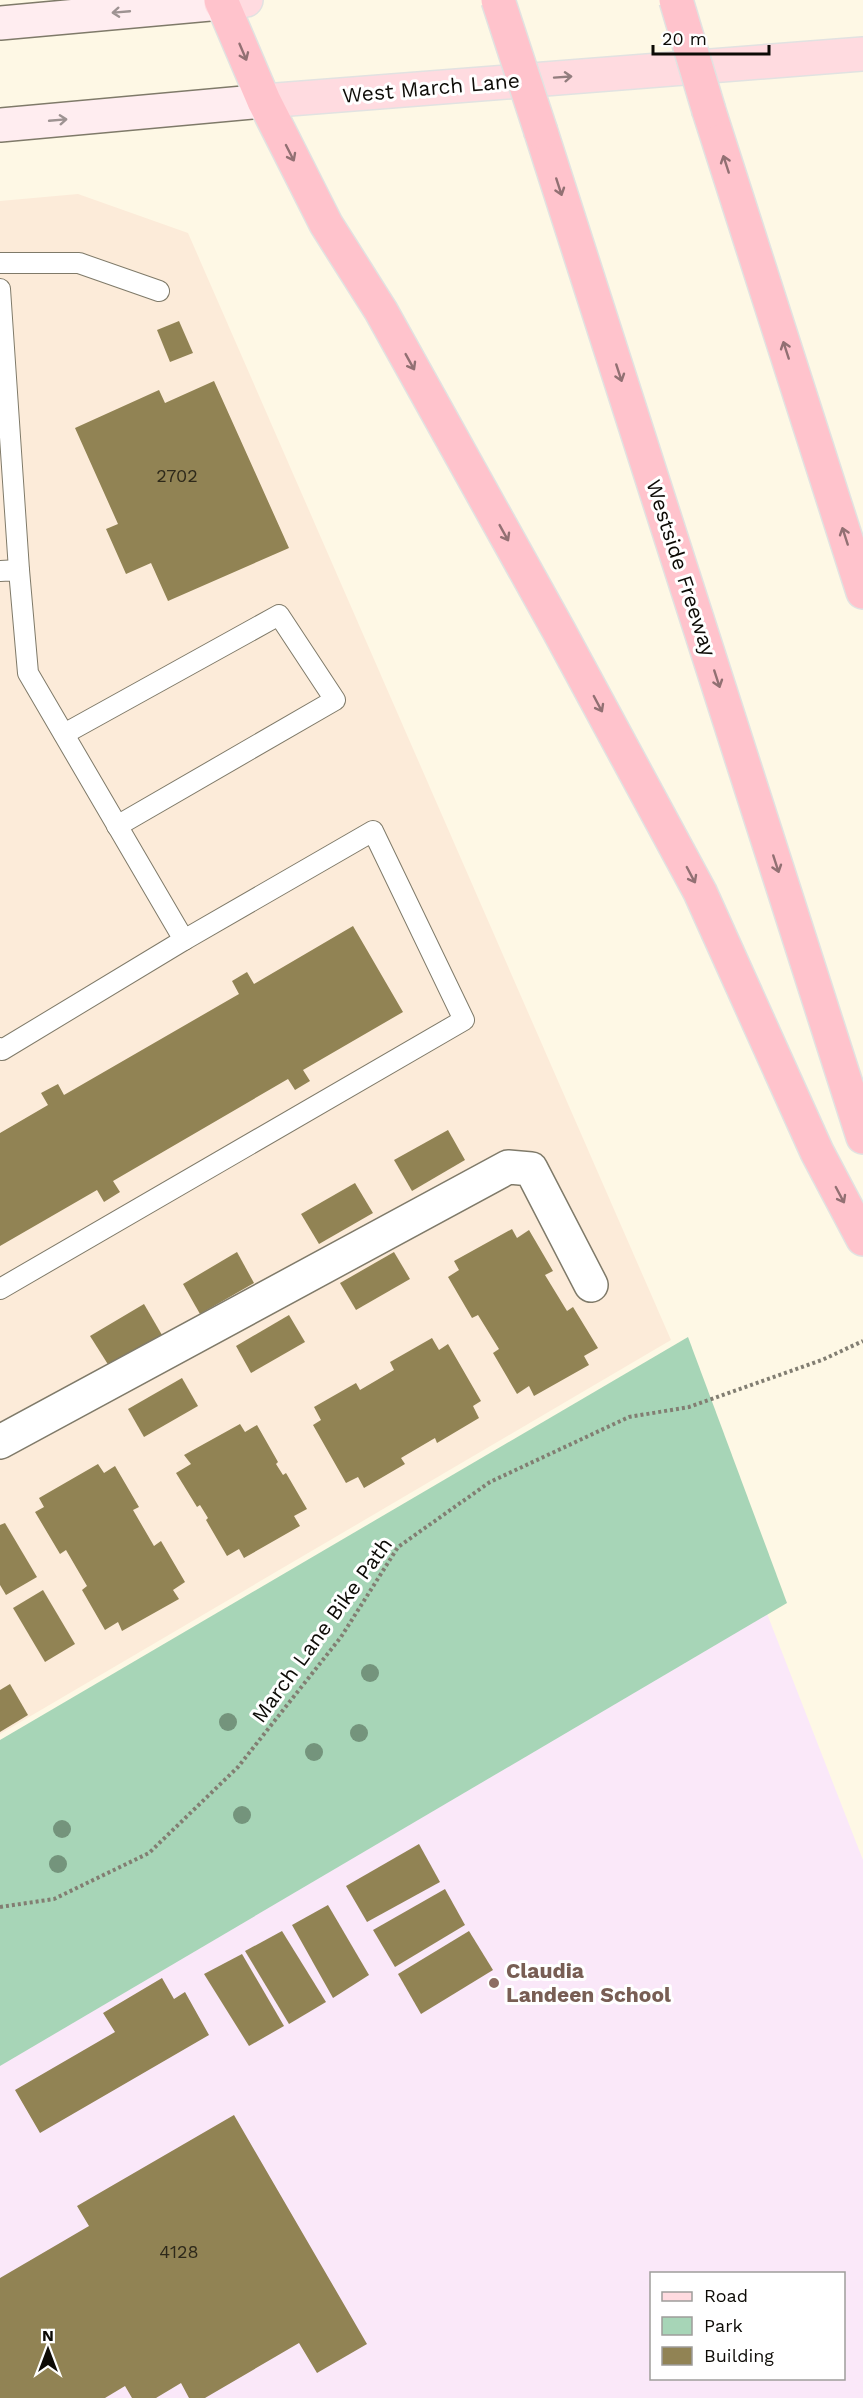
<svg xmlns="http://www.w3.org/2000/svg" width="863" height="2398" viewBox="0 0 863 2398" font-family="'Work Sans',sans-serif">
<rect width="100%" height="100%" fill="#fef8e5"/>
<path fill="#fcebd9" d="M 78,194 L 188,233 L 671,1340 L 0,1734 L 0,201 Z"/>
<path fill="#fae8f9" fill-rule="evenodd" d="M 764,1606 L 863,1860 L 863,2398 L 0,2398 L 0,2059 ZM 652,2274 L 844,2274 L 844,2378 L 652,2378 Z"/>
<path fill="#a7d5b7" d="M 688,1337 L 787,1603 L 0,2066 L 0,1740 Z"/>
<g fill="#918354">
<path d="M 179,321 L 193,353 L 170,362 L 157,330 Z"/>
<path d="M 214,381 L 289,548 L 168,601 L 151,563 L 126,574 L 106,529 L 118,524 L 75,428 L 159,390 L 165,403 Z"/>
<path d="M 353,926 L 403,1012 L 303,1070 L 310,1081 L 295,1090 L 288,1079 L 113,1181 L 120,1192 L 104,1202 L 97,1190 L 0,1246 L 0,1133 L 48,1105 L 41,1093 L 58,1084 L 64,1095 L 239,994 L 232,981 L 247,972 L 254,984 Z"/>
<path d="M 448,1130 L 465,1160 L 412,1191 L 394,1160 Z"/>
<path d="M 355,1183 L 373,1213 L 319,1244 L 301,1214 Z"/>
<path d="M 512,1229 L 517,1238 L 529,1230 L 553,1271 L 545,1275 L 567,1311 L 573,1307 L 598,1348 L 584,1356 L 589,1365 L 534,1396 L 529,1386 L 517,1394 L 493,1353 L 499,1349 L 478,1315 L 472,1318 L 448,1277 L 459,1270 L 454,1261 Z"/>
<path d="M 237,1252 L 254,1283 L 200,1314 L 183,1284 Z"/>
<path d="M 394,1252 L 410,1279 L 356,1310 L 340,1283 Z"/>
<path d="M 144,1304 L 162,1335 L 109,1366 L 90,1336 Z"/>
<path d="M 289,1315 L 305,1342 L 251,1373 L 236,1346 Z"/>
<path d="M 432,1338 L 439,1350 L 448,1344 L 481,1401 L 473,1406 L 479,1418 L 437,1443 L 435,1438 L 401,1458 L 405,1464 L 364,1488 L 358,1477 L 346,1483 L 313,1425 L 321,1420 L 314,1407 L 356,1383 L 360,1390 L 394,1370 L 390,1362 Z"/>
<path d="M 182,1378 L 198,1406 L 144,1437 L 128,1409 Z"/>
<path d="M 240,1424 L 245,1432 L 257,1425 L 278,1462 L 276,1464 L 283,1475 L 286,1473 L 307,1509 L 294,1516 L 300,1526 L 244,1558 L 239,1549 L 227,1556 L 206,1520 L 208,1518 L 200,1505 L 197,1507 L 176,1473 L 191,1464 L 184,1455 Z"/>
<path d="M 98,1464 L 104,1473 L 115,1466 L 139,1507 L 133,1510 L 154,1546 L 161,1541 L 185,1582 L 173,1590 L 179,1599 L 122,1631 L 118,1622 L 105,1630 L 82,1590 L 87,1586 L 66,1550 L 60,1554 L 35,1512 L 44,1507 L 39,1498 Z"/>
<path d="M 5,1523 L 37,1577 L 6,1595 L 0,1585 L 0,1525 Z"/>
<path d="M 43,1590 L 75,1644 L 45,1662 L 13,1608 Z"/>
<path d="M 10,1684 L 28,1715 L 0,1732 L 0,1690 Z"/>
<path d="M 419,1844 L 440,1882 L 367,1922 L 346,1886 Z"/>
<path d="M 445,1889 L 465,1925 L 395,1967 L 373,1930 Z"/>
<path d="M 328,1905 L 369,1975 L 333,1998 L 292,1925 Z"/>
<path d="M 282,1931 L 326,2002 L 289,2024 L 245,1951 Z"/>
<path d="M 469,1931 L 493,1970 L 421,2014 L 398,1974 Z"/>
<path d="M 242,1954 L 284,2026 L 249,2046 L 204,1974 Z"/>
<path d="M 162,1978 L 174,1999 L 185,1992 L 209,2035 L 40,2133 L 15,2090 L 115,2032 L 103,2013 Z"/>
<path d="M 234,2115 L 367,2344 L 317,2373 L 299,2343 L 205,2398 L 189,2398 L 181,2383 L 156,2398 L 132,2398 L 125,2386 L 105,2398 L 0,2398 L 0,2278 L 89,2226 L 77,2206 Z"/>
</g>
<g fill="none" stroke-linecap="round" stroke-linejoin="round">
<g stroke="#7f7a69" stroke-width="22">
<g id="service">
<path d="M 0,263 L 79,263 L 159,291"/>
<path d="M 0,289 L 19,570"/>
<path d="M 0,571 L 19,570 L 28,673 L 184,940 L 373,831 L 464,1020 L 0,1289"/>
<path d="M 64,734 L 279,615 L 335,700 L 117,826"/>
<path d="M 0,1048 L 2,1050 L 184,940"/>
</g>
</g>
<g stroke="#7f7a69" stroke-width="36">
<path id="minor" d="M 0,1442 L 508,1167 L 531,1169 L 591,1285"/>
</g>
<g stroke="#7f7a69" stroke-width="36">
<g id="secondary">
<path d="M 0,23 L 221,3"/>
<path d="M 0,125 L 264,101"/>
</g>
</g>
<g stroke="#e2e2e1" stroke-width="36">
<g id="primary">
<path d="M 221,3 L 246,0"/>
<path d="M 264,101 L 863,54"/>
</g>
</g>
<g stroke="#e2e2e1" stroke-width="36">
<g id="motorway">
<path d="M 221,0 L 264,101 L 326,224 L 381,311 L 559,631 L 700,892 L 817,1152 L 863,1239"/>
<path d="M 709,111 L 863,592"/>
<path d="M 541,132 L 863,1137"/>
</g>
</g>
<path stroke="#827e72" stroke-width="4" stroke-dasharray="3 3" stroke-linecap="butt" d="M 0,1907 L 54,1899 L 149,1853 L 238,1767 L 341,1637 L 398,1547 L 490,1482 L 629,1417 L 689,1407 L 822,1360 L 863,1341"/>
<use href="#service" stroke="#fff" stroke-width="20"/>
<use href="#minor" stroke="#fff" stroke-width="33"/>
<use href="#secondary" stroke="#ffedf0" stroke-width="33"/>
<use href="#primary" stroke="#ffdbe0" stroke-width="33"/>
<use href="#motorway" stroke="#ffc3cc" stroke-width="33"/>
<g stroke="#e2e2e1" stroke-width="36" stroke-linecap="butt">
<g id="motorway-bridge">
<path d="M 498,0 L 541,132"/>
<path d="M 676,0 L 709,111"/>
</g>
</g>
<use href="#motorway-bridge" stroke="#ffc3cc" stroke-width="33"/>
</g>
<g fill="#74947c">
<circle cx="370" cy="1673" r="9"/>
<circle cx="228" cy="1722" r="9"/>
<circle cx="359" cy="1733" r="9"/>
<circle cx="314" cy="1752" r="9"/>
<circle cx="242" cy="1815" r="9"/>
<circle cx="62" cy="1829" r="9"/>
<circle cx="58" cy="1864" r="9"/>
</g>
<defs><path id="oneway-shaft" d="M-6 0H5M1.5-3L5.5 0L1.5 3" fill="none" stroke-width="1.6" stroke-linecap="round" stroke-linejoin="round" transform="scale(1.5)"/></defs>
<g stroke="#9e9392">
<use href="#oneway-shaft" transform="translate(121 12) rotate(175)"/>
<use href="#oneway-shaft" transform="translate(58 120) rotate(-5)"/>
</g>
<g stroke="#927073">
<use href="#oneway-shaft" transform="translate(243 52) rotate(67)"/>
<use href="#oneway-shaft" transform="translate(290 153) rotate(63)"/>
<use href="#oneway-shaft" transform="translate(726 164) rotate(-108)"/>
<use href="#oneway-shaft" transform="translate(559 187) rotate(72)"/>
<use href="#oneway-shaft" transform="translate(786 350) rotate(-108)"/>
<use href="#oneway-shaft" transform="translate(410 362) rotate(61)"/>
<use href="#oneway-shaft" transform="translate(619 373) rotate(72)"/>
<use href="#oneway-shaft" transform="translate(504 533) rotate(61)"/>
<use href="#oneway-shaft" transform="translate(845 536) rotate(-108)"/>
<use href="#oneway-shaft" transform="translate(717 679) rotate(72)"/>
<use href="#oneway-shaft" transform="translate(598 704) rotate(62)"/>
<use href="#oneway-shaft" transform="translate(776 864) rotate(72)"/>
<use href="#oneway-shaft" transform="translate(691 875) rotate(62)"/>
<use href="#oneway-shaft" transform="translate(840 1195) rotate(62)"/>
</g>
<use stroke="#927d7e" href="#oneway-shaft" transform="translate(563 77) rotate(-4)"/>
<circle fill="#8d6e63" stroke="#fff" stroke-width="2" cx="494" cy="1983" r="6"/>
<g text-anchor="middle" stroke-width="6" stroke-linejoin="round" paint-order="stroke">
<g font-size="18" fill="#2e291a">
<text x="177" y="482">2702</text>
<text x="179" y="2258">4128</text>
</g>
<g font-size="21" fill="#0d0b06" stroke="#fff">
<text transform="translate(431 88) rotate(-5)" y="7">West March Lane</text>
<text transform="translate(681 568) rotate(72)" y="7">Westside Freeway</text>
<text transform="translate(322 1630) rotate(-54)" y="7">March Lane Bike Path</text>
</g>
<g font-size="21" font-weight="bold" fill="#785e54" stroke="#fff" text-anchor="start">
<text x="506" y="1978">Claudia<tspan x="506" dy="24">Landeen School</tspan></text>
</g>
</g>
<rect x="650" y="2272" width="195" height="108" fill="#ffffff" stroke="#9e9d9b" stroke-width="1.5"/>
<rect x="662" y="2292" width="30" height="9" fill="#ffdbe0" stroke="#9e9d9b" stroke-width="1.5"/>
<text x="704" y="2302" font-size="18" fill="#0d0b06">Road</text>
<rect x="662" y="2317" width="30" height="18" fill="#a7d5b7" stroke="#9e9d9b" stroke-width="1.5"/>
<text x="704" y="2332" font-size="18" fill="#0d0b06">Park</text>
<rect x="662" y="2347" width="30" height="18" fill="#918354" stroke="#9e9d9b" stroke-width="1.5"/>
<text x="704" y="2362" font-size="18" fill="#0d0b06">Building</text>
<g transform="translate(48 2350)" stroke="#ffffff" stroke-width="4.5" paint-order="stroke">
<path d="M0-4.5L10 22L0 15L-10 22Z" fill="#0d0b06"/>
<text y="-9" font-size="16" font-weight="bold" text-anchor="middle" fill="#0d0b06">N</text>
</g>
<path d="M653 45v9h116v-9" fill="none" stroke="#0d0b06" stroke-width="3"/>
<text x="662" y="45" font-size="18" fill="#0d0b06" stroke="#ffffff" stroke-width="4.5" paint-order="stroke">20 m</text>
</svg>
